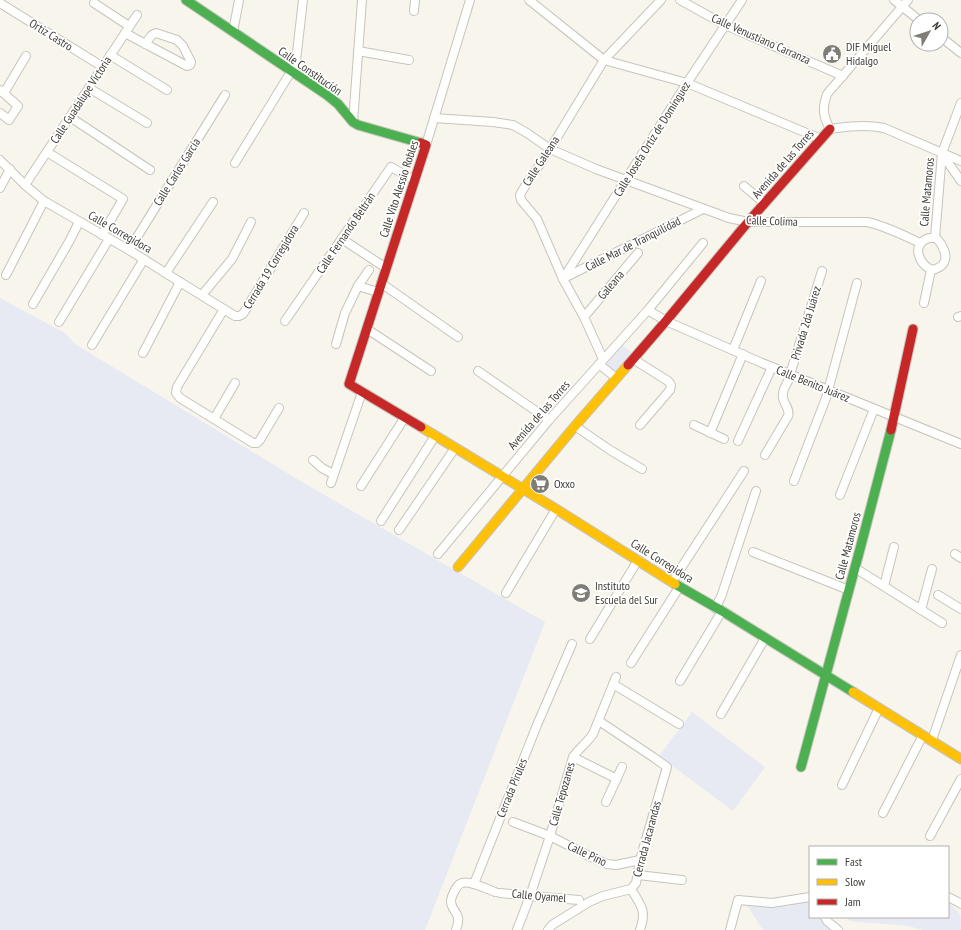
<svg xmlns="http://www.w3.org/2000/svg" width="961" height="930" viewBox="0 0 961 930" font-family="'PT Sans Narrow',sans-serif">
<rect width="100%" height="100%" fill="#f8f5ec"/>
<g fill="#e8eaf3">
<path d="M 0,298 L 65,333 L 75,344 L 302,482 L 545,622 L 425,930 L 0,930 Z"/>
<path d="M 621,344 L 634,354 L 616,375 L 604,364 Z"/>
<path d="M 692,712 L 765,767 L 733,811 L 659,756 Z"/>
<path d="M 810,899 L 810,917 L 819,917 L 831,930 L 763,930 L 746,904 L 784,902 L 786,907 Z"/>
<path d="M 948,903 C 961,913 961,913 961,930 L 923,930 L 908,926 L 850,921 L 845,917 L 948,917 Z"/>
</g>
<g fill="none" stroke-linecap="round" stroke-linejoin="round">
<g stroke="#c6c4bd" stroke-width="10">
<g id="street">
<path d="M 529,0 L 604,60 L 687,83 L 821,139"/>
<path d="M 680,0 L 725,25 L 843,76"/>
<path d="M 894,0 L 919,20"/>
<path d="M 908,0 L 827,94 C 822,109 823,116 830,129 C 848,126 866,124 884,128 L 961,161"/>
<path d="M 0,3 L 103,67"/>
<path d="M 94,3 L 129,26"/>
<path d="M 414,11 L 415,0"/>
<path d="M 233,32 L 239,0"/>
<path d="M 125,33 L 187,66 L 190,65 L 191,62 L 183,46 L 177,40 L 156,33 L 152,35 L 145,44"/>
<path d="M 941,37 L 961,53"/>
<path d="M 358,51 L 409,60"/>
<path d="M 110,55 L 167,90"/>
<path d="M 89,88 L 147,123"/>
<path d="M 0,90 L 18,106 L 9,120 L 0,113"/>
<path d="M 4,93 L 26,56"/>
<path d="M 70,117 L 150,170"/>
<path d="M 434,118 L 493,122 L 513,125 L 527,133 L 550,149 L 596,169 L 729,218 L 748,222 L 867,222 C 886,226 903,235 920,243"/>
<path d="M 353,122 L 362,0"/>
<path d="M 426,145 L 470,0"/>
<path d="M 47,152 L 123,199 L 102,235"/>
<path d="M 942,154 L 961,181"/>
<path d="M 0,160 L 25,185 L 44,201 L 129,250 L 180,282 L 235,316 L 239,316 L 243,314 L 304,213"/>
<path d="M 235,163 L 295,65 L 296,61 L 303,0"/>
<path d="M 25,185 L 137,15"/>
<path d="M 744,186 L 764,203"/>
<path d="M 0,188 L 10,169"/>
<path d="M 929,238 C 931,238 934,238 936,238 C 938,240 941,243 942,246 C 949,258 945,268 931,270 C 918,262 911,244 929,238 Z"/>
<path d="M 935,238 L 942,153 L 961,103"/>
<path d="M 342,239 L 386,268"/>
<path d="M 129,250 L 225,95"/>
<path d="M 166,273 L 213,202"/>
<path d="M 6,275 L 44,201"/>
<path d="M 564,278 L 651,235 L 703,209"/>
<path d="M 563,279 L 687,83 L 742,0"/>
<path d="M 381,283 L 458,337"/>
<path d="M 358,286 L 378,292"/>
<path d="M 202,295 L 232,259 L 251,222"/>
<path d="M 924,303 L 931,270"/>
<path d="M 33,304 L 70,240 L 79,222"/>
<path d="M 224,309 L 177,387 L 176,393 L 180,398 L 253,443 L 257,443 L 260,440 L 279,408"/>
<path d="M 648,310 L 666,321 L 762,363 L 961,444"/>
<path d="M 584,317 L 638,253"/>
<path d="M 958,317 L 961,316"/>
<path d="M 285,321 L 391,167 L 414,180"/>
<path d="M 59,322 L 109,239"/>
<path d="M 367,329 L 431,371"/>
<path d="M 336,344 L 345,313 L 358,286 L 369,270"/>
<path d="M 92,345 L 144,259"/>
<path d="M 733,350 L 761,281"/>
<path d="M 143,353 L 180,282"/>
<path d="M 603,359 L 584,317 L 563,279 L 537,219 L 521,200 L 520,195 L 522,191 L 550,149 L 604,60 L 661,0"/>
<path d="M 633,359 L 668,381 L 671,385 L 670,390 L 640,425"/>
<path d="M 599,364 L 616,378"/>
<path d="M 478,371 L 549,420"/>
<path d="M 214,419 L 235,383"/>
<path d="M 694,425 L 724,439"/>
<path d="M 575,426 L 610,450 L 642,469"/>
<path d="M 710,433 L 743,354"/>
<path d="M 738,441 L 772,367"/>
<path d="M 765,455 L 788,416 C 791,408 781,402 783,394 C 783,389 786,385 788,381 L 822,271"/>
<path d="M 313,460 L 322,468 L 333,474"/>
<path d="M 794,481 L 826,398 L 857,283"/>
<path d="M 331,483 L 362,392"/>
<path d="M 361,486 L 405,417"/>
<path d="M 840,495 L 874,409"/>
<path d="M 381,521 L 435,436"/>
<path d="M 399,530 L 455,448"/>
<path d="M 753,552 L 849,590"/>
<path d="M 438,554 L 549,420 L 648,310 L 703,243"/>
<path d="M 955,554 L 961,558"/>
<path d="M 855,568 L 942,623"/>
<path d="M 672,582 L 744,471"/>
<path d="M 884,586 L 894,547"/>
<path d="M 506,593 L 556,509"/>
<path d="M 938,595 L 961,609"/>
<path d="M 715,608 L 721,597 L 756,491"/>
<path d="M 921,610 L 932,569"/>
<path d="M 590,639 L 638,560"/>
<path d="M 631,663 L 680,586"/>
<path d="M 680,681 L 722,611"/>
<path d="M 613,684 L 679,724"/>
<path d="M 721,714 L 765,638"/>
<path d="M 932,740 L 961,655"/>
<path d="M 573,757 L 617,779"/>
<path d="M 842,785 L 879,708"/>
<path d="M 606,802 L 622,767"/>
<path d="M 883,813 L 923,735"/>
<path d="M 513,822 L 550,836 L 589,856 L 607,864 L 616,865 L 640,860"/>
<path d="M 930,836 L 961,779"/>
<path d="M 638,875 L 682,880"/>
<path d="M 474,884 L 537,725 L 572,644"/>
<path d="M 631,889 C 641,906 647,910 640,930"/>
<path d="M 500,893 L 530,896 L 579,900"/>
<path d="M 948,897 L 960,903 L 961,904"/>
<path d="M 825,917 L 827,921 L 838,930"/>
<path d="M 456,930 C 463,911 451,913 451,901 C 451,898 453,894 454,892 C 456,888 458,884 462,883 C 470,880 487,889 495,892"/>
<path d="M 517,930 L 530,896 L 550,836 L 573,757 C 579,748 587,743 593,734 L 616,677"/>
<path d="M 548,930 L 552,925 L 589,902 L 603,896 L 631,889 L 636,883 L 640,860 L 667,767 L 653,757 L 599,721"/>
<path d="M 730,930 L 738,900 L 772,903 L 810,897"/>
</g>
</g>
<g stroke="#c6c4bd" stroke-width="11">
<g id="fast">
<path d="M 186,0 L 327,95 L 338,104 L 353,122 L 358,125 L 421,143"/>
<path d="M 675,584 L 722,611 L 853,692"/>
<path d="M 801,767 L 860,549 L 891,430"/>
</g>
</g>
<g stroke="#c6c4bd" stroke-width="11">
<g id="slow">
<path d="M 421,427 L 556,509 L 675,584"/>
<path d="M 458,567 L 575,426 L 628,365"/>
<path d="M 853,692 L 961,759"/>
</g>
</g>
<g stroke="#c6c4bd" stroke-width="11">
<g id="jam">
<path d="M 628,365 L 666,321 L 748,222 L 830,129"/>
<path d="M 421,427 L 349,384 L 426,145 L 421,143"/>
<path d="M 891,430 L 913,329"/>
</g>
</g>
<use href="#street" stroke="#fefefc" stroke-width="8"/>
<use href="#fast" stroke="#4caf50" stroke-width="9"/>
<use href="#slow" stroke="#ffc107" stroke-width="9"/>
<use href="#jam" stroke="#c62828" stroke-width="9"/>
</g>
<defs>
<g id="civic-disc" transform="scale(1)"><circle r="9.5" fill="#807d76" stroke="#fff"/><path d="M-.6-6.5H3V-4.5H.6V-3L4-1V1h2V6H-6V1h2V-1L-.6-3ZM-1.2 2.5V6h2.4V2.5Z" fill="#fff"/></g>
<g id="supermarket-disc" transform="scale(1)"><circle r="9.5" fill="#807d76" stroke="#fff"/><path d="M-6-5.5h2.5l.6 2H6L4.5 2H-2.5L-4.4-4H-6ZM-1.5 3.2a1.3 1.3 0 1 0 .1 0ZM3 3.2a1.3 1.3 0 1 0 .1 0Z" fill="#fff"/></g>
<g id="school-disc" transform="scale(1)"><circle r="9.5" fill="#807d76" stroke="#fff"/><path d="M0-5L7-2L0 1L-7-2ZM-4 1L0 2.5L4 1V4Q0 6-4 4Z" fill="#fff"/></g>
</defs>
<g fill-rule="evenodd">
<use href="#civic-disc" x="832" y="54"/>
<use href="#supermarket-disc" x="540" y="484"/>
<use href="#school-disc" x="581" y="593"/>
</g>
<g text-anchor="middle" stroke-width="3.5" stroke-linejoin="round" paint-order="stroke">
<g font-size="12" fill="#3f3d36" stroke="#fff">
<text transform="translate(51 35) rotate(32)" y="4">Ortiz Castro</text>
<text transform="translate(761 39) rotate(24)" y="4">Calle Venustiano Carranza</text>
<text transform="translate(310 71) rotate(35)" y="4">Calle Constitución</text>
<text transform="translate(81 100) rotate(-57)" y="4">Calle Guadalupe Victoria</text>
<text transform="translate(652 139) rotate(-58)" y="4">Calle Josefa Ortiz de Domínguez</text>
<text transform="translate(541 161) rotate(-57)" y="4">Calle Galeana</text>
<text transform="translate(783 164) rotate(-49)" y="4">Avenida de las Torres</text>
<text transform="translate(177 172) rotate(-58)" y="4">Calle Carlos García</text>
<text transform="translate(399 189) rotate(-72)" y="4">Calle Vito Alessio Robles</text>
<text transform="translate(927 192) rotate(-85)" y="4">Calle Matamoros</text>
<text transform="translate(772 221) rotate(2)" y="4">Calle Colima</text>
<text transform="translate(120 232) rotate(30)" y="4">Calle Corregidora</text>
<text transform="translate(346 233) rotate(-56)" y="4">Calle Fernando Beltrán</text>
<text transform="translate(633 244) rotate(-27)" y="4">Calle Mar de Tranquilidad</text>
<text transform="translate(271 267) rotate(-59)" y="4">Cerrada 19 Corregidora</text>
<text transform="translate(611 285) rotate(-50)" y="4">Galeana</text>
<text transform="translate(806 323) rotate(-73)" y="4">Privada 2da Juárez</text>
<text transform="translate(813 384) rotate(22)" y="4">Calle Benito Juárez</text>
<text transform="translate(539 415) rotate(-49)" y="4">Avenida de las Torres</text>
<text transform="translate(848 546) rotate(-75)" y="4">Calle Matamoros</text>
<text transform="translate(662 561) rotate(32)" y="4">Calle Corregidora</text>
<text transform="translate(512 788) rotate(-68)" y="4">Cerrada Pirules</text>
<text transform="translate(562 794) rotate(-74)" y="4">Calle Tepozanes</text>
<text transform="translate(647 839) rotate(-75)" y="4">Cerrada Jacarandas</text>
<text transform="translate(587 854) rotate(25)" y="4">Calle Pino</text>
<text transform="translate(539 896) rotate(5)" y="4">Calle Oyamel</text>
</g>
<g font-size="12" fill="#3f3d36" stroke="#fff" text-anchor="start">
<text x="846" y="51">DIF Miguel<tspan x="846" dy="14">Hidalgo</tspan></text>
<text x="554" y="488">Oxxo</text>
<text x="595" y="590">Instituto<tspan x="595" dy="14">Escuela del Sur</tspan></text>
</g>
</g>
<rect x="809" y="846" width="140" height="72" fill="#ffffff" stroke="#b2b1af"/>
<rect x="817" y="859" width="20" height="6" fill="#4caf50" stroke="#b2b1af"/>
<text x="845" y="866" font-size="12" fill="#3f3d36">Fast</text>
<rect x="817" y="879" width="20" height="6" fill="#ffc107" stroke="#b2b1af"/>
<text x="845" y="886" font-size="12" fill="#3f3d36">Slow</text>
<rect x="817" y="899" width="20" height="6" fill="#c62828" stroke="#b2b1af"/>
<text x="845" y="906" font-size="12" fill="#3f3d36">Jam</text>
<g transform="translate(929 32) rotate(51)"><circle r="19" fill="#ffffff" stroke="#b2b1af"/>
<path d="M0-3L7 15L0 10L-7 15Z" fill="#807d76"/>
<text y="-6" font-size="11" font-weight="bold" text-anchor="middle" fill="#3f3d36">N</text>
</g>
</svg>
